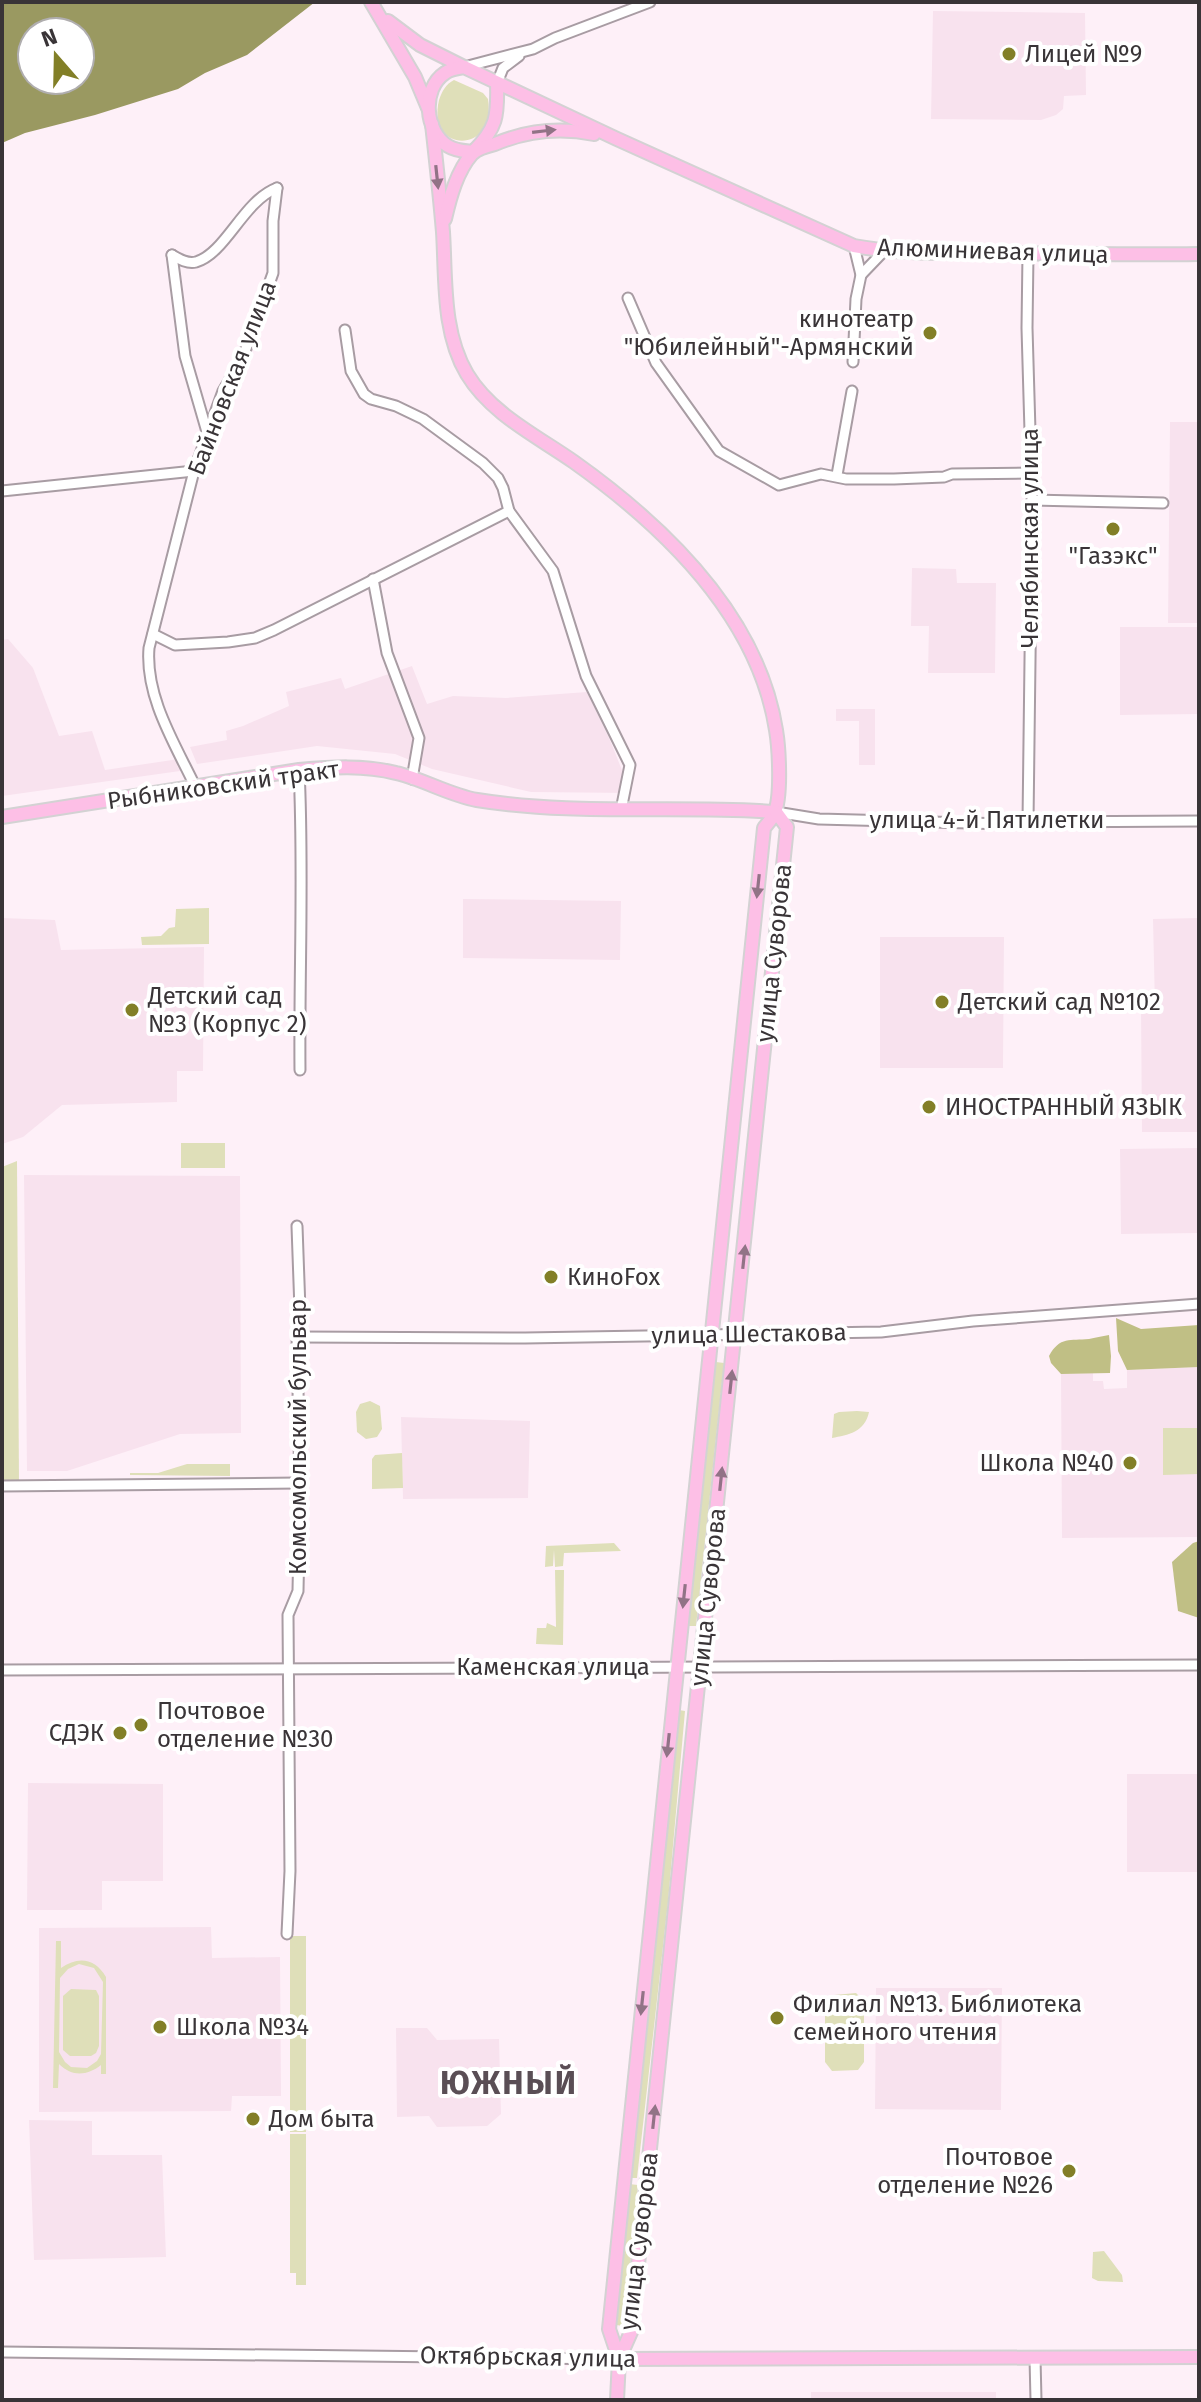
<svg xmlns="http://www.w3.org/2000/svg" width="1201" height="2402" viewBox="0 0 1201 2402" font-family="'Fira Sans',sans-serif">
<rect width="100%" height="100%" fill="#fef0f8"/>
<g fill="#f8e2ee">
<path d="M 933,11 L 1085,13 L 1086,95 L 1064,96 L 1063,109 L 1056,115 L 1041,120 L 931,119 Z"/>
<path d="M 1170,422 L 1199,422 L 1199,623 L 1168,623 Z"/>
<path d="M 912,568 L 956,569 L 957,583 L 996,583 L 995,673 L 928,673 L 929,626 L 911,626 Z"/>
<path d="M 1120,627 L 1199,627 L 1199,714 L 1120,715 Z"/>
<path d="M 8,639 L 33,668 L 59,736 L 92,731 L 105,770 L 179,759 L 180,771 L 2,796 L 2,640 Z"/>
<path d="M 412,666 L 427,704 L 453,696 L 506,698 L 587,692 L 610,740 L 631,793 L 531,792 L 432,769 L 395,754 L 317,746 L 197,764 L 190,747 L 227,740 L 226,731 L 243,726 L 289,706 L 286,692 L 341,678 L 345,689 Z"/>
<path d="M 836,709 L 875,709 L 875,765 L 859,765 L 859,721 L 836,721 Z"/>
<path d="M 463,899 L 621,901 L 620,960 L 463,958 Z"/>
<path d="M 2,918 L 55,920 L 61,950 L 204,947 L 203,1071 L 177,1071 L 177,1102 L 62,1105 L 23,1137 L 2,1144 Z"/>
<path d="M 1199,918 L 1199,1132 L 1142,1132 L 1141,1007 L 1155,1007 L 1153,919 Z"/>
<path d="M 880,937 L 1004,937 L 1003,1068 L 880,1068 Z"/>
<path d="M 1199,1148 L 1199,1233 L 1121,1234 L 1120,1149 Z"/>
<path d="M 24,1175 L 240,1176 L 241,1433 L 180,1434 L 67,1471 L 27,1471 Z"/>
<path d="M 1199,1367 L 1199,1537 L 1062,1538 L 1061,1374 L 1093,1373 L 1093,1381 L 1103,1381 L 1104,1389 L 1127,1388 L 1127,1370 Z"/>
<path d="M 401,1417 L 530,1421 L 528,1498 L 403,1499 Z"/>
<rect x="1127" y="1774" width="72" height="98"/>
<path d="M 28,1783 L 163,1784 L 163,1881 L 102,1881 L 102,1910 L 27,1910 Z"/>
<path d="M 211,1927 L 212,1958 L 280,1957 L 281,2096 L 232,2096 L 231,2111 L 39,2112 L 39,1928 Z"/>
<path d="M 876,1988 L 1002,1988 L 1001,2110 L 875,2109 Z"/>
<path d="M 396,2028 L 427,2028 L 437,2040 L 499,2039 L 501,2114 L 487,2126 L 437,2127 L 429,2116 L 397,2117 Z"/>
<path d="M 29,2120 L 92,2121 L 92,2155 L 162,2155 L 166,2257 L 34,2260 Z"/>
<rect x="811" y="2392" width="185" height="8"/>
</g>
<g fill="#dfdfb9" fill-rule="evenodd">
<path d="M 454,80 L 483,93 L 488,99 C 497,155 426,154 439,100 C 442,91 446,84 454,80 Z"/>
<path d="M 209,908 L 209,944 L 142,945 L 141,937 L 161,936 L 169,928 L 175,927 L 176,909 Z"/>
<rect x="181" y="1143" width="44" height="25"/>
<path d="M 17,1161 L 19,1482 L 2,1482 L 2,1167 Z"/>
<path d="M 716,1362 L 724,1363 L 696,1626 L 689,1626 Z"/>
<path d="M 370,1401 L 380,1406 L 382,1429 L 377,1437 L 366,1439 L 357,1432 L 356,1412 L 360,1404 Z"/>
<path d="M 857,1411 L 869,1412 C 865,1432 848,1435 832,1438 L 834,1414 L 839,1412 Z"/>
<path d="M 1163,1428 L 1199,1428 L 1199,1474 L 1163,1475 Z"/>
<path d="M 402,1453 L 403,1488 L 372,1489 L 372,1459 L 375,1455 Z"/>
<path d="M 187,1464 L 230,1464 L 230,1476 L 130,1475 L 130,1473 L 158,1473 Z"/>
<path d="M 614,1543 L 621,1551 L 564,1553 L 563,1566 L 555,1567 L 554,1550 L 553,1566 L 545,1567 L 546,1546 Z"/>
<path d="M 555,1570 L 564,1570 L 563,1645 L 536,1644 L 537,1628 L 546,1628 L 547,1623 L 556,1627 Z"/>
<path d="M 679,1710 L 685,1711 L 668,1902 L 637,2178 L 630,2178 L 655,1956 Z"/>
<rect x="290" y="1936" width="16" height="196"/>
<path d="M 56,1941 L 61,1941 L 61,1968 C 78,1956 95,1958 106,1977 L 106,2074 L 101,2074 L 101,2065 C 87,2076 72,2077 59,2064 L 58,2088 L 53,2088 ZM 79,1964 L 94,1968 L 103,1982 L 101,2054 L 97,2061 L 87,2068 L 71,2067 L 65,2062 L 59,2052 L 60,1978 L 68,1969 Z"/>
<path d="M 71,1989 L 96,1990 L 99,1996 L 99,2046 L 96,2053 L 91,2056 L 70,2056 L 63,2050 L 63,1996 Z"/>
<path d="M 856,1993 L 864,2001 L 864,2062 L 858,2070 L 832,2071 L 825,2062 L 825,2003 L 834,1995 Z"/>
<path d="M 290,2134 L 306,2134 L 306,2285 L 296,2285 L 296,2273 L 290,2273 Z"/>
<path d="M 629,2184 L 638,2185 L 624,2326 L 616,2325 Z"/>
<path d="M 1104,2251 L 1122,2275 L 1123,2282 L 1098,2281 L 1092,2278 L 1093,2252 Z"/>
</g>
<g fill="#c0bf85">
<path d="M 1116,1318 L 1141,1329 L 1199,1325 L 1199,1367 L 1127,1370 L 1118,1351 Z"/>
<path d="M 1109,1335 L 1111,1356 L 1110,1373 L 1061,1374 L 1051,1363 L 1049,1356 C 1060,1336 1070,1341 1089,1339 C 1095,1338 1102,1336 1109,1335 Z"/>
<path d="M 1199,1541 L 1199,1618 L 1178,1611 L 1172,1562 L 1193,1543 Z"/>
</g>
<path fill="#9a9961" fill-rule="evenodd" d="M 2,2 L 315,2 L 247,55 L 205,73 L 178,89 L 95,115 L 25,133 L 2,143 ZM 32,32 L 80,32 L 80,80 L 32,80 Z"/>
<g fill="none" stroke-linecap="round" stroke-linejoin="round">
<g stroke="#a89ca3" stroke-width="13">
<g id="minor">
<path d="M 464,67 L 533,49 L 555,38 L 650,2"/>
<path d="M 497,83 L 503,68 L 519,56"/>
<path d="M 172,255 L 185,356 L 207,432"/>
<path d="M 172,255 C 179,259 187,264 196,262 C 226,253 243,201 277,188"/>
<path d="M 861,275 L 884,251"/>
<path d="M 628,298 L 656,363 L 719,451 L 779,485 L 821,474 L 846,479 L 894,479 L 944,477 L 952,474 L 1031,473"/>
<path d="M 345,330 L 351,371 L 364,394 L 371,399 L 396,406 L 423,419 L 483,463 L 498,478 L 503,488 L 509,511"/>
<path d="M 853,362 L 856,299 L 861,275 L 854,246"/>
<path d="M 837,475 L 852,391"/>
<path d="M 2,491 L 194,471"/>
<path d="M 1032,500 L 1163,503"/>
<path d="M 373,579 L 387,653 L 419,738 L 412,779"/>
<path d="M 153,634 L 175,645 L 228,642 L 255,638 L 274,630 L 509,511 L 553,571 L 586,676 L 630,765 L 621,810"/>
<path d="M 299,770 C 304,870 299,970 300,1070"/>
<path d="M 195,786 C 175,744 145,697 149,648 L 194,471 L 223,391 L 243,357 L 273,273 L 273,221 L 277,188"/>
<path d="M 776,812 L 819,819 L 1006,824 L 1028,822 L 1199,821"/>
<path d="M 1028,822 L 1032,500 L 1027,328 L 1028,254"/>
<path d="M 297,1337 L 525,1338 L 881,1332 L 973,1321 L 1199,1304"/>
<path d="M 2,1486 L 299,1483"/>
<path d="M 2,1670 L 1199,1665"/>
<path d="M 287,1934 L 290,1871 L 288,1615 L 298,1591 L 300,1495 L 297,1337 L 300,1310 L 297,1226"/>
<path d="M 2,2352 L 619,2359"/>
<path d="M 1035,2358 L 1036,2400"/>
</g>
</g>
<g stroke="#d3d2d3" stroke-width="16">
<g id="major">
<path d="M 371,2 L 415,77 L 428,108"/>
<path d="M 388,21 L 420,45 L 464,67"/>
<path d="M 497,83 C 498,116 497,128 473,152 C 465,151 456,151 448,146 C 425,132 421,89 445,73 C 450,69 457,68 464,67 L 617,139 L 854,246 C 898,254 944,253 989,253 C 1059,254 1129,255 1199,254"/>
<path d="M 432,124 C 436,160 440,196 443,232 C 446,279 442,332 467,374 C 491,414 537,436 574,462 C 664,526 758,615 776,730 C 779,748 782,798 774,814 C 772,819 767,824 764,828 L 609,2329 L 619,2359 L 617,2400"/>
<path d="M 445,219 C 450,197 457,171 472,154 C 477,149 487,146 495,144 C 528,130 559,127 594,134"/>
<path d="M 2,817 L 299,770 C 332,767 364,765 396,773 C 423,779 449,795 477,800 C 576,816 677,805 776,812"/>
<path d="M 619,2359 L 631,2332 L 787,827 L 776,812"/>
<path d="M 619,2359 L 1199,2357"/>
</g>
</g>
<use href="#minor" stroke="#fff" stroke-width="9"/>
<use href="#major" stroke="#fdbfe6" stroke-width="12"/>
</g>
<defs><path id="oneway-solid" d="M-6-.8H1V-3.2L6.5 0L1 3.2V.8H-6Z" transform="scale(2)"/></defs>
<g fill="#917386">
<use href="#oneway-solid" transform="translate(544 131) rotate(-7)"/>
<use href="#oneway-solid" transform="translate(437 177) rotate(84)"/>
<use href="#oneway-solid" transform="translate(758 886) rotate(96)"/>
<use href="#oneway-solid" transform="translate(744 1257) rotate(-84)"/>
<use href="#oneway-solid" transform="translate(731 1382) rotate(-84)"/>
<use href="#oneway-solid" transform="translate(721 1479) rotate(-84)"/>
<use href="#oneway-solid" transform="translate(684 1596) rotate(96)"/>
<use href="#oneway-solid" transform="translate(668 1745) rotate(96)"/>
<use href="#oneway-solid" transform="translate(642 2003) rotate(96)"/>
<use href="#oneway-solid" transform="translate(654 2117) rotate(-84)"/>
</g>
<g fill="#827f27" stroke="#fff" stroke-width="3">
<circle cx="1009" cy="54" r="8"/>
<circle cx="930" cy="333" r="8"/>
<circle cx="1113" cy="529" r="8"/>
<circle cx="942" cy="1002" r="8"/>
<circle cx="132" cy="1010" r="8"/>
<circle cx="929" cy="1107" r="8"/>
<circle cx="551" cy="1277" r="8"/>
<circle cx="1130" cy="1463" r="8"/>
<circle cx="141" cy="1725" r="8"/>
<circle cx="120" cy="1733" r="8"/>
<circle cx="777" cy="2018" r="8"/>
<circle cx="160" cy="2027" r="8"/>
<circle cx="253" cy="2119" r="8"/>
<circle cx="1069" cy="2171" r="8"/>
</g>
<g text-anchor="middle" stroke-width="8" stroke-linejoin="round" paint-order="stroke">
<g font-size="24" fill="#393437" stroke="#fff" text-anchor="start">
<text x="1025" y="62">Лицей №9</text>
<text x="914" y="327" text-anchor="end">кинотеатр<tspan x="914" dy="28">"Юбилейный"-Армянский</tspan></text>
<text x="1113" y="564" text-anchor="middle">"Газэкс"</text>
<text x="148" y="1004">Детский сад<tspan x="148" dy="28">№3 (Корпус 2)</tspan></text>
<text x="958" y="1010">Детский сад №102</text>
<text x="945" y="1115">ИНОСТРАННЫЙ ЯЗЫК</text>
<text x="567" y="1285">КиноFox</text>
<text x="1114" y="1471" text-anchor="end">Школа №40</text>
<text x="157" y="1719">Почтовое<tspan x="157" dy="28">отделение №30</tspan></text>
<text x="104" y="1741" text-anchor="end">СДЭК</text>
<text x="793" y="2012">Филиал №13. Библиотека<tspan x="793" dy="28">семейного чтения</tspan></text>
<text x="176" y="2035">Школа №34</text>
<text x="269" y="2127">Дом быта</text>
<text x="1053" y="2165" text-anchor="end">Почтовое<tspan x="1053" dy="28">отделение №26</tspan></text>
</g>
<g font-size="24" fill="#393437" stroke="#fff">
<text transform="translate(993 251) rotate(2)" y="8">Алюминиевая улица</text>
<text transform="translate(232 378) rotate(-69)" y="8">Байновская улица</text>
<text transform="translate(1030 538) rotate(-90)" y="8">Челябинская улица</text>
<text transform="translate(223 785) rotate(-8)" y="8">Рыбниковский тракт</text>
<text x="987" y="828">улица 4-й Пятилетки</text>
<text transform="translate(774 953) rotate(-84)" y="8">улица Суворова</text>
<text transform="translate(749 1334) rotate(-1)" y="8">улица Шестакова</text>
<text transform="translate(298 1437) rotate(-90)" y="8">Комсомольский бульвар</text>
<text transform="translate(708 1597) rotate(-84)" y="8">улица Суворова</text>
<text x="553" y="1675">Каменская улица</text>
<text transform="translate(639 2241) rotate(-83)" y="8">улица Суворова</text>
<text transform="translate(528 2357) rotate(1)" y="8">Октябрьская улица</text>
</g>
<g font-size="32" font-weight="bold" letter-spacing="2" fill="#5a4e55" stroke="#fff">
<text x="509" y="2094">ЮЖНЫЙ</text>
</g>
</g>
<rect width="1201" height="2402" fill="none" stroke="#393437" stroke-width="8"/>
<g transform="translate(56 56) rotate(340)"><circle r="38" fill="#ffffff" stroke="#b0aeaf" stroke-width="2"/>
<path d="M0-6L14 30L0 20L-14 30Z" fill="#827f27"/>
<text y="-12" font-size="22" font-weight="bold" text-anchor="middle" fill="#393437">N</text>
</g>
</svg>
